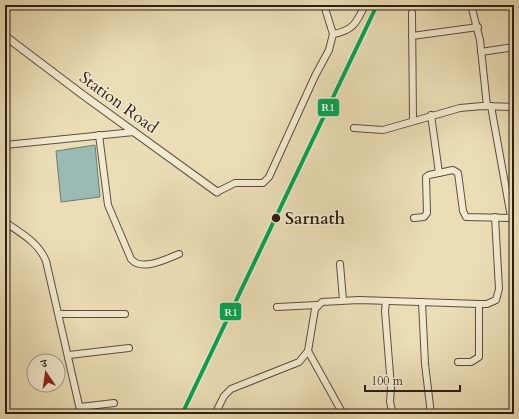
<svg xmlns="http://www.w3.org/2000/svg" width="519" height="419" viewBox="0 0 519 419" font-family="Cardo,'Noto Serif Devanagari',serif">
<rect width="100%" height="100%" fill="#ebdeb6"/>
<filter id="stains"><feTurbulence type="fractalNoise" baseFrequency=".005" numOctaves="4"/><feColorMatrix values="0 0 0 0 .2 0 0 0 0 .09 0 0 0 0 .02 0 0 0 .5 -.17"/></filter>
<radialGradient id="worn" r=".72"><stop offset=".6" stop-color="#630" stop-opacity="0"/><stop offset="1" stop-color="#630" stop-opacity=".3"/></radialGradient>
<path fill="#99bbb4" stroke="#6d7d74" d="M 95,145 L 100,197 L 61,202 L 56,151 Z"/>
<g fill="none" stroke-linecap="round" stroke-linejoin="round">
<g stroke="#5c4f3c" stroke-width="8">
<g id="minor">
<path d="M 471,5 L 480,40 L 487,106"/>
<path d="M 512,5 L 514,11"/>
<path d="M 412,13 L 413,121"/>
<path d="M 333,34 C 353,31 357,22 365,5"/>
<path d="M 412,36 L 478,27"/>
<path d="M 481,52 L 514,47"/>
<path d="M 491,106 L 511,217"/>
<path d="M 431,115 L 439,173"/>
<path d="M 354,128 L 383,130 L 460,108 L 482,106 L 514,107"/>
<path d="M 99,135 L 108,205 L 131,259 C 142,272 166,259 179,254"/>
<path d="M 5,145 L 134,132"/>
<path d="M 217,192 L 235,183 L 263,183 L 269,177 L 315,76 L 329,50 L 333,34 L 324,5"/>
<path d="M 414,218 L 424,217 L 427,213 L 426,177 L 429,175 L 453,170 L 458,173 L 463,211 L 466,217 L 514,218"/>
<path d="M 5,222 C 22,234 38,242 46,261 L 81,414"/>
<path d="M 340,264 L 343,300"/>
<path d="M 386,301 L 385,311 L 391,387 L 390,402 L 393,414"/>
<path d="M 422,302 L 425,364 L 431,414"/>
<path d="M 277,307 L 317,305"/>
<path d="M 59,314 L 125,314"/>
<path d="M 308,351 L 343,414"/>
<path d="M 69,355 L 129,348"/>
<path d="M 458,362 L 471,362 L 479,357 L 479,304"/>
<path d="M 80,407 L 114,403"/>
<path d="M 215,414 L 224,396 L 231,389 L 299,362 L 308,351 L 315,309 L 322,302 L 359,300 L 479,304 L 487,304 L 496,300 L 499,289 L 495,217"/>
</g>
</g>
<g stroke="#5c4f3c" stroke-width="9">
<path id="tertiary" d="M 5,36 L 83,95 L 217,192"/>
</g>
<use href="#minor" stroke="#f2ead0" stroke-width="6"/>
<use href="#tertiary" stroke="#f2ead0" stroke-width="7"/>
<g stroke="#f2ead0" stroke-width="7">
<path id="rail-1" d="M 182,414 L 377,5"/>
</g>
<use href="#rail-1" stroke="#00a651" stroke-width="4"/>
</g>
<circle fill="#2c1f13" stroke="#f2ead0" stroke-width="1.5" cx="276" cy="218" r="5"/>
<g text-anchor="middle" stroke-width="3" stroke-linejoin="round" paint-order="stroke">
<g font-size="17" fill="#2c1f13" stroke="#f2ead0">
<text transform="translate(119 102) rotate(36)" y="6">Station Road</text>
</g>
<g font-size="17" font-weight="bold" fill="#2c1f13" stroke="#f2ead0" text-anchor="start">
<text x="285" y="224">Sarnath</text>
</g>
</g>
<g stroke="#f2ead0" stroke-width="1.5">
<rect x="317" y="98" width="23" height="19" rx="4" fill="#00a651"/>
<rect x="219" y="302" width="23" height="19" rx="4" fill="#00a651"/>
</g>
<g font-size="11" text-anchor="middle" font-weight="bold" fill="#fff">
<text x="328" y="111">R1</text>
<text x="231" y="316">R1</text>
</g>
<rect width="519" height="419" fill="none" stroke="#ebdeb6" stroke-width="20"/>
<rect x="6" y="6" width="507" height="407" fill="none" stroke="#2c1f13" stroke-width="2"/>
<rect x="10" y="10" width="499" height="399" fill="none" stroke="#2c1f13"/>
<g transform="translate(46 373) rotate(347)"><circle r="19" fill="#f2ead0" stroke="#a39984"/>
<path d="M0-3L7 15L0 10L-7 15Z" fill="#8f2418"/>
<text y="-6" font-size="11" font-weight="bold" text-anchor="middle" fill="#2c1f13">उ</text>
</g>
<path d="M365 385v6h95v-6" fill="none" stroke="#2c1f13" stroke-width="2"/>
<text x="371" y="385" font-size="12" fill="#2c1f13" stroke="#f2ead0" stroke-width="3" paint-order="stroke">100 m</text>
<rect width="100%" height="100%" filter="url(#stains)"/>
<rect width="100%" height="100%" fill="url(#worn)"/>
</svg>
